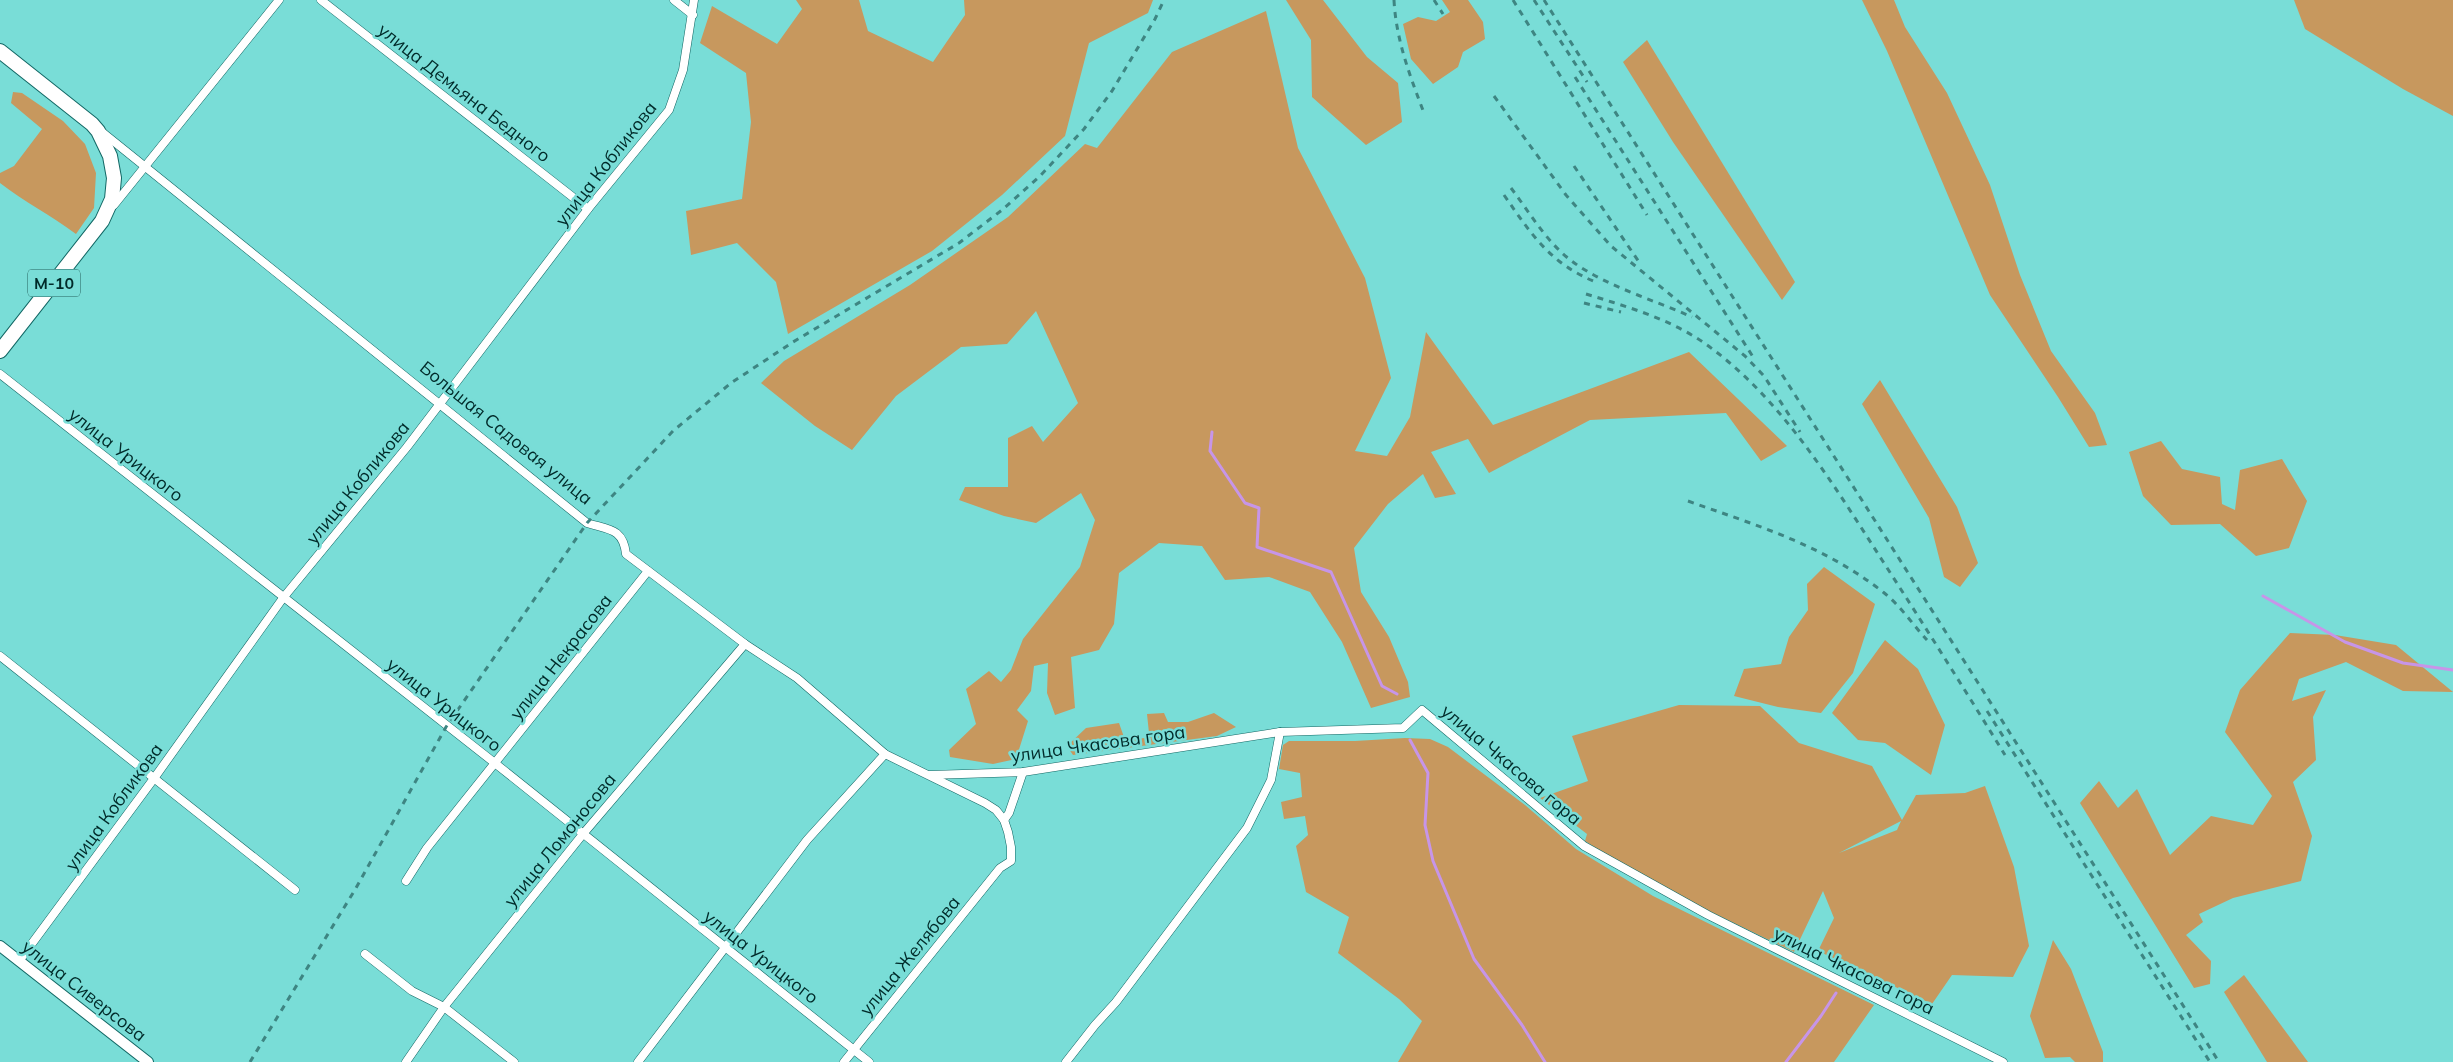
<svg xmlns="http://www.w3.org/2000/svg" width="2453" height="1062" viewBox="0 0 2453 1062" font-family="Mulish,sans-serif">
<rect width="100%" height="100%" fill="#79ddd7"/>
<g fill="#c7985e" fill-rule="evenodd">
<path d="M 796,0 L 859,0 L 868,31 L 933,62 L 965,15 L 964,0 L 1153,0 L 1148,13 L 1089,43 L 1065,136 L 1002,195 L 932,251 L 788,334 L 776,282 L 737,243 L 691,255 L 686,211 L 742,199 L 751,122 L 746,73 L 700,43 L 712,6 L 777,44 L 802,9 Z"/>
<path d="M 1286,0 L 1323,0 L 1367,57 L 1398,83 L 1402,122 L 1366,145 L 1312,97 L 1311,40 Z"/>
<path d="M 1442,0 L 1468,0 L 1483,22 L 1485,39 L 1463,52 L 1458,67 L 1433,84 L 1411,59 L 1403,24 L 1418,17 L 1436,21 L 1450,12 Z"/>
<path d="M 1862,0 L 1894,0 L 1905,27 L 1947,93 L 1990,185 L 2020,275 L 2051,351 L 2095,413 L 2107,445 L 2089,447 L 2058,397 L 1990,295 L 1887,51 Z"/>
<path d="M 2294,0 L 2453,0 L 2453,116 L 2403,89 L 2305,29 Z"/>
<path d="M 1266,11 L 1298,148 L 1365,278 L 1391,378 L 1355,451 L 1387,456 L 1410,417 L 1426,332 L 1493,425 L 1689,352 L 1787,446 L 1761,461 L 1726,413 L 1590,420 L 1489,473 L 1468,439 L 1431,452 L 1456,494 L 1435,498 L 1423,474 L 1388,504 L 1354,548 L 1361,592 L 1389,637 L 1408,682 L 1410,697 L 1371,708 L 1342,642 L 1310,592 L 1269,577 L 1225,580 L 1202,546 L 1159,543 L 1119,573 L 1114,624 L 1099,650 L 1071,657 L 1075,708 L 1055,715 L 1047,693 L 1048,663 L 1034,666 L 1031,691 L 1017,710 L 1028,721 L 1016,759 L 993,764 L 950,757 L 949,750 L 976,724 L 966,689 L 989,671 L 1001,682 L 1011,670 L 1023,639 L 1080,567 L 1095,520 L 1081,493 L 1036,523 L 1004,516 L 959,500 L 965,487 L 1008,487 L 1008,438 L 1032,426 L 1043,442 L 1078,403 L 1036,311 L 1007,344 L 961,347 L 896,396 L 852,450 L 815,426 L 761,383 L 784,361 L 910,285 L 1008,217 L 1085,144 L 1097,148 L 1172,52 Z"/>
<path d="M 1647,40 L 1795,282 L 1782,300 L 1673,142 L 1623,62 Z"/>
<path d="M 13,92 L 22,93 L 63,121 L 85,144 L 96,173 L 94,208 L 76,234 C 51,215 24,202 0,183 L 0,173 L 14,166 L 42,129 L 11,103 Z"/>
<path d="M 1880,380 L 1957,507 L 1978,563 L 1960,587 L 1944,577 L 1929,518 L 1862,404 Z"/>
<path d="M 2161,441 L 2182,469 L 2220,477 L 2222,504 L 2235,510 L 2240,470 L 2282,459 L 2307,501 L 2289,548 L 2256,556 L 2220,524 L 2171,525 L 2143,496 L 2129,452 Z"/>
<path d="M 1824,567 L 1875,604 L 1853,673 L 1821,713 L 1778,707 L 1734,696 L 1744,669 L 1781,664 L 1789,637 L 1808,610 L 1807,584 Z"/>
<path d="M 2290,633 L 2335,635 L 2396,645 L 2453,692 L 2403,691 L 2346,662 L 2299,679 L 2292,701 L 2326,690 L 2313,717 L 2316,760 L 2293,782 L 2312,836 L 2301,881 L 2233,898 L 2199,914 L 2203,922 L 2186,935 L 2211,961 L 2210,984 L 2194,988 L 2080,803 L 2099,781 L 2118,808 L 2137,789 L 2170,855 L 2211,816 L 2253,825 L 2272,796 L 2225,732 L 2240,690 Z"/>
<path d="M 1885,640 L 1918,669 L 1945,725 L 1931,775 L 1885,743 L 1858,740 L 1832,713 Z"/>
<path d="M 1679,705 L 1760,706 L 1799,743 L 1872,766 L 1902,820 L 1916,795 L 1965,793 L 1985,786 L 2014,867 L 2029,946 L 2013,977 L 1952,975 L 1932,1004 L 1818,951 L 1834,918 L 1823,891 L 1794,952 C 1724,918 1650,885 1585,841 L 1587,834 L 1540,798 L 1588,781 L 1572,736 ZM 1901,821 L 1897,830 L 1839,853 Z"/>
<path d="M 1164,713 L 1168,722 L 1188,722 L 1214,713 L 1236,727 L 1217,736 L 1073,755 L 1067,746 L 1086,728 L 1119,723 L 1125,740 L 1145,738 L 1149,733 L 1147,714 Z"/>
<path d="M 1405,738 L 1430,739 L 1448,747 L 1525,805 L 1576,849 L 1653,896 L 1874,1005 L 1834,1062 L 1398,1062 L 1422,1021 L 1399,999 L 1338,953 L 1349,917 L 1306,892 L 1296,846 L 1308,835 L 1305,816 L 1284,819 L 1281,802 L 1302,797 L 1300,773 L 1279,769 L 1283,745 L 1289,741 L 1355,741 Z"/>
<path d="M 2053,940 L 2071,969 L 2103,1052 L 2103,1062 L 2075,1062 L 2070,1057 L 2045,1058 L 2030,1016 Z"/>
<path d="M 2244,975 L 2308,1062 L 2267,1062 L 2224,992 Z"/>
</g>
<g fill="none" stroke-linecap="round" stroke-linejoin="round">
<g stroke="#c795e8" stroke-width="3">
<path d="M 1212,432 L 1210,451 L 1245,503 L 1259,508 L 1257,547 L 1331,572 L 1382,686 L 1397,694"/>
<path d="M 2263,596 L 2345,642 L 2403,663 L 2453,670"/>
<path d="M 1410,740 L 1428,773 L 1425,825 L 1433,861 L 1474,959 L 1522,1025 L 1545,1062"/>
<path d="M 1786,1062 L 1821,1016 L 1836,993"/>
</g>
<g stroke="#126764" stroke-width="9">
<g id="street">
<path d="M 321,0 L 588,209"/>
<path d="M 674,0 L 693,15"/>
<path d="M 102,132 L 587,523 C 609,530 623,528 626,554 L 745,644 L 797,678 L 885,754 L 985,803 L 996,810 L 1004,820 L 1008,832 L 1011,847 L 1011,861 L 1000,868 L 844,1062"/>
<path d="M 114,205 L 279,0"/>
<path d="M 0,374 L 496,764 L 869,1062"/>
<path d="M 0,656 L 295,890"/>
<path d="M 930,775 L 1023,772 L 1280,732 L 1403,728 L 1422,710 L 1584,846 L 1708,915 L 2003,1062"/>
<path d="M 1004,820 L 1009,813 L 1023,772"/>
<path d="M 406,881 L 427,848 L 648,571"/>
<path d="M 365,954 L 412,991 L 444,1007 L 514,1062"/>
<path d="M 19,961 L 155,777 L 283,598 L 407,447 L 588,209 L 669,110 L 683,70 L 694,0"/>
<path d="M 406,1062 L 444,1007 L 583,834 L 745,644"/>
<path d="M 638,1062 L 807,840 L 885,754"/>
<path d="M 1066,1062 L 1095,1025 L 1116,1002 L 1247,828 L 1271,780 L 1280,732"/>
</g>
</g>
<g stroke="#126764" stroke-width="12">
<path id="secondary" d="M 0,946 L 148,1062"/>
</g>
<g stroke="#126764" stroke-width="16">
<path id="highway" d="M 0,51 L 92,124 L 98,131 L 110,156 L 114,178 L 112,199 L 102,221 L 0,351"/>
</g>
<use href="#street" stroke="#fff" stroke-width="8"/>
<use href="#secondary" stroke="#fff" stroke-width="10"/>
<use href="#highway" stroke="#fff" stroke-width="14"/>
<g stroke="#3e8582" stroke-width="3" stroke-dasharray="6 6" stroke-linecap="butt">
<path d="M 1394,0 C 1396,40 1410,76 1424,113"/>
<path d="M 1434,0 L 1443,14"/>
<path d="M 1513,0 L 1647,215"/>
<path d="M 1534,0 L 1587,82"/>
<path d="M 1544,0 L 2219,1062"/>
<path d="M 1575,77 L 1755,360"/>
<path d="M 1494,96 L 1566,195 L 1611,246 L 1745,356 L 1764,376 L 1800,432"/>
<path d="M 1574,166 L 1641,265"/>
<path d="M 1511,188 C 1530,213 1547,243 1573,262 C 1606,286 1654,300 1692,317"/>
<path d="M 1504,195 C 1532,235 1550,264 1598,283"/>
<path d="M 1586,294 C 1628,307 1671,319 1707,345 C 1782,399 1833,484 1882,560 C 1924,625 1965,690 2005,755"/>
<path d="M 1584,303 L 1621,312"/>
<path d="M 1688,501 C 1758,526 1823,545 1883,592 C 1900,605 1913,625 1927,640"/>
<path d="M 1987,711 L 2210,1062"/>
<path d="M 250,1062 L 356,888 L 446,727 L 587,523 L 673,431 L 731,383 L 793,342 L 959,243 L 1002,210 L 1040,176 L 1084,129 L 1112,91 L 1155,19 L 1164,0"/>
</g>
</g>
<g text-anchor="middle" stroke-width="5" stroke-linejoin="round" paint-order="stroke">
<rect fill="#79ddd7" stroke="#24605d" stroke-width="1" x="28" y="269.5" width="52" height="27" rx="4"/>
<g font-size="16" font-weight="bold" fill="#002a29">
<text x="54" y="289">М-10</text>
</g>
<g font-size="18" fill="#002a29" stroke="#79ddd7">
<text transform="translate(464 93) rotate(38)" y="6">улица Демьяна Бедного</text>
<text transform="translate(606 164) rotate(-52)" y="6">улица Кобликова</text>
<text transform="translate(506 433) rotate(39)" y="6">Большая Садовая улица</text>
<text transform="translate(126 455) rotate(38)" y="6">улица Урицкого</text>
<text transform="translate(358 483) rotate(-51)" y="6">улица Кобликова</text>
<text transform="translate(561 657) rotate(-52)" y="6">улица Некрасова</text>
<text transform="translate(444 705) rotate(38)" y="6">улица Урицкого</text>
<text transform="translate(1098 744) rotate(-8)" y="6">улица Чкасова гора</text>
<text transform="translate(1511 765) rotate(40)" y="6">улица Чкасова гора</text>
<text transform="translate(114 807) rotate(-54)" y="6">улица Кобликова</text>
<text transform="translate(560 840) rotate(-51)" y="6">улица Ломоносова</text>
<text transform="translate(910 956) rotate(-51)" y="6">улица Желябова</text>
<text transform="translate(761 957) rotate(38)" y="6">улица Урицкого</text>
<text transform="translate(1854 971) rotate(26)" y="6">улица Чкасова гора</text>
<text transform="translate(84 991) rotate(38)" y="6">улица Сиверсова</text>
</g>
</g>
</svg>
